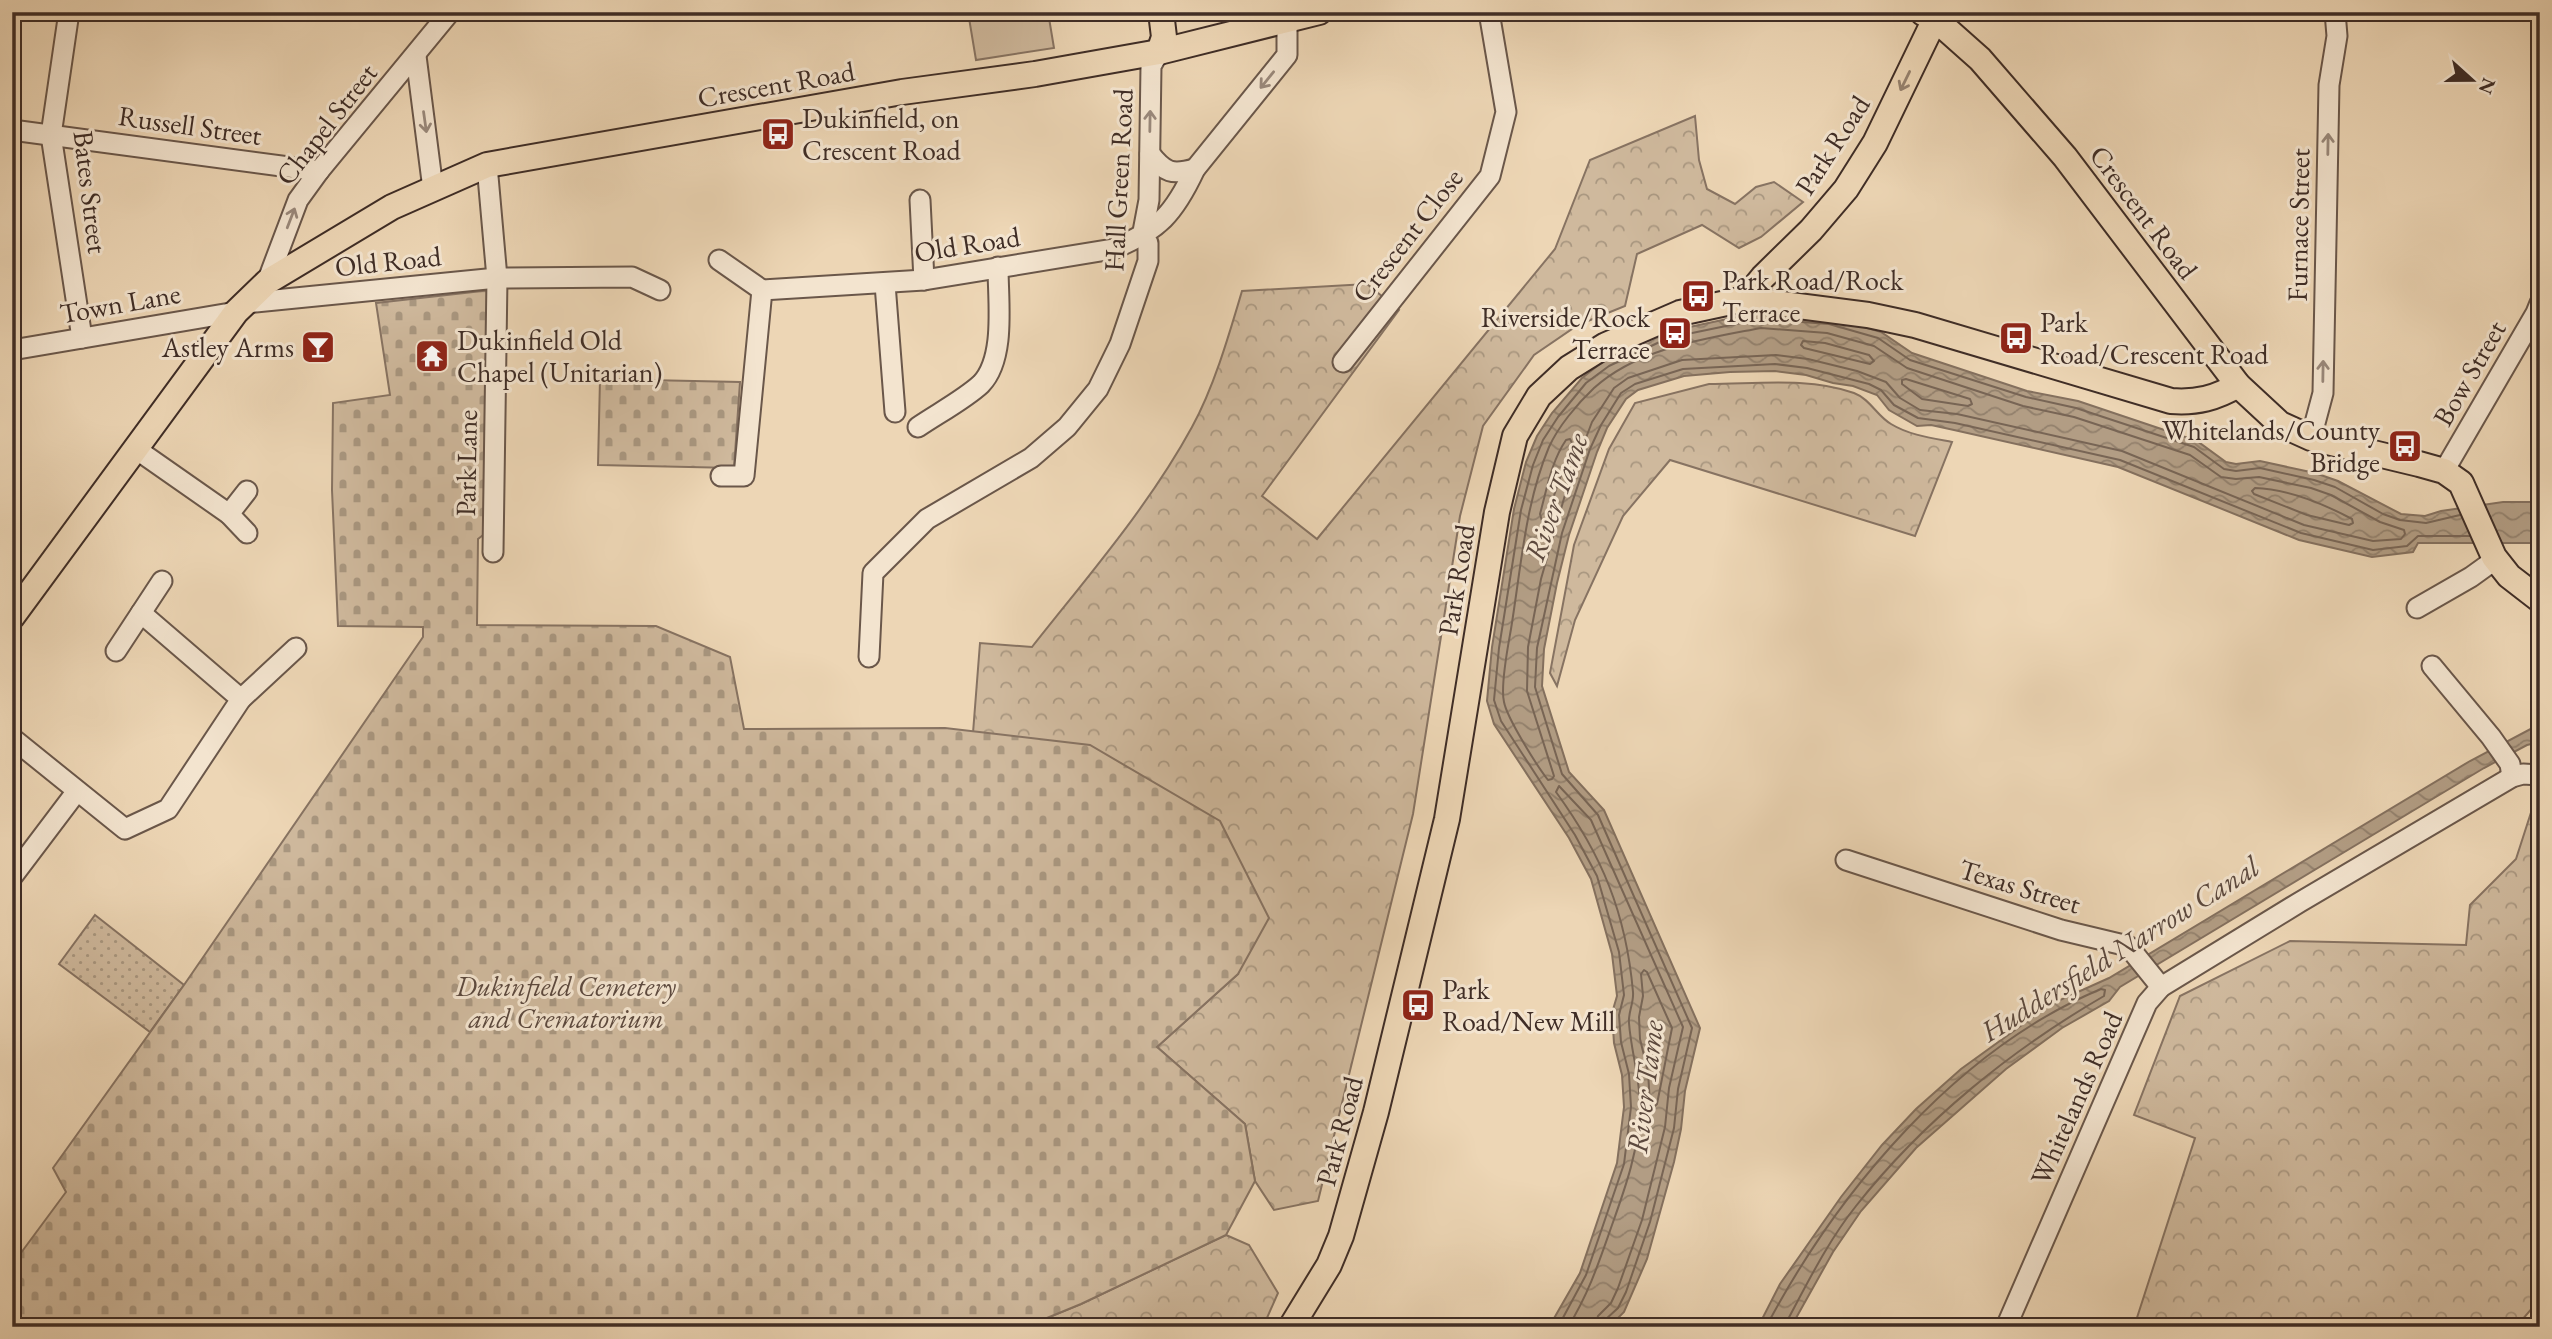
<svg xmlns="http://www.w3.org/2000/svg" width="2552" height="1339" viewBox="0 0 2552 1339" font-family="'EB Garamond',serif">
<defs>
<pattern id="grass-dots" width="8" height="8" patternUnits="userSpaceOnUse" patternTransform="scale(1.75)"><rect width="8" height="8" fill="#cfb99d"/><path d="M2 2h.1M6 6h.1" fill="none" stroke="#a99780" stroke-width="1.8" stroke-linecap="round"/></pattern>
<pattern id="forest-crowns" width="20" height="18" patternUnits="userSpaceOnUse" patternTransform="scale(1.75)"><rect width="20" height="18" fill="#cfb99d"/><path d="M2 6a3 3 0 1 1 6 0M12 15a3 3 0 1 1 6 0" fill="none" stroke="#a99780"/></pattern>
<pattern id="cemetery-stones" width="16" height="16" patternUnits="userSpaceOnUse" patternTransform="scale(1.75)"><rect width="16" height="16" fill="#cfb99d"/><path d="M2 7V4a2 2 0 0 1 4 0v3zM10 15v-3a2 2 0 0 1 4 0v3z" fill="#a99780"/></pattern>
<pattern id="water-waves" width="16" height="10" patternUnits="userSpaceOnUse" patternTransform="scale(1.75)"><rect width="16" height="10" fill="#b29d84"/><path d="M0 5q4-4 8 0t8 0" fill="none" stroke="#92806c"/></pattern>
</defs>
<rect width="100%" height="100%" fill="#edd6b5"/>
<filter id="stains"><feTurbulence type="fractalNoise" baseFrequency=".00286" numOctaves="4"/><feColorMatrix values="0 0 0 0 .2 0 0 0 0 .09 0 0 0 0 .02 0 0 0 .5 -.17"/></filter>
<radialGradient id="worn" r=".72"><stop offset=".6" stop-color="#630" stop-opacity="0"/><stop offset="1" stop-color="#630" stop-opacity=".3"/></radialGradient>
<path fill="url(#grass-dots)" stroke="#877362" stroke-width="2" d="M 95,915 L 184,985 L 150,1032 L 59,964 Z"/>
<g fill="url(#forest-crowns)" stroke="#877362" stroke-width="2">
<path d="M 1695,116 L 1699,160 L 1707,189 L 1735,204 L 1756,187 L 1774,182 L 1803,202 L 1761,237 L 1739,248 L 1702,225 L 1637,254 L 1625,306 L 1578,325 L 1534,355 L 1483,426 L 1460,516 L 1413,814 L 1318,1201 L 1274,1210 L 1255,1181 L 1245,1124 L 1157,1047 L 1238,974 L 973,733 L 980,643 L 1032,647 C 1088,576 1149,506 1192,427 C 1214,387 1229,335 1242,291 L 1367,284 L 1399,310 L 1262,496 L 1317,539 L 1555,249 L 1590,160 Z"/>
<path d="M 1709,384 C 1756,384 1809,377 1854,393 C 1870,399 1877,416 1891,424 C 1909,435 1931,438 1952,442 L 1915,536 L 1670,460 L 1623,516 L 1575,620 L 1557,686 L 1550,673 L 1574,545 L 1609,449 L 1635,403 Z"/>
<path d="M 2536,797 L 2540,797 L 2540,1299 L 2516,1327 L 2134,1327 L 2195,1138 L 2134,1115 L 2180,996 L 2290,941 L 2466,945 L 2470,905 L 2516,859 Z"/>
<path d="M 1226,1235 L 1249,1245 L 1278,1293 L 1263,1327 L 1025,1327 L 1081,1304 Z"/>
</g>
<g fill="url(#cemetery-stones)" stroke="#877362" stroke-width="2">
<path d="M 491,290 L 487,532 L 478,539 L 477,625 L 656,626 L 730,657 L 744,729 L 945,728 L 1090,745 L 1220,821 L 1269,918 L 1238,974 L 1157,1047 L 1245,1124 L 1255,1181 L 1226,1235 L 1081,1304 L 1025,1327 L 12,1327 L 12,1265 L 66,1192 L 53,1168 L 184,985 L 423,637 L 423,627 L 338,626 L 332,490 L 333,403 L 390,395 L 376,303 Z"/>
<path d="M 600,379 L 740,382 L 734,468 L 598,465 Z"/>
</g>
<path fill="#cfb99d" stroke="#877362" stroke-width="2" d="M 968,12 L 1048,12 L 1054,48 L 976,60 Z"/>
<g fill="url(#water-waves)" stroke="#84705e" stroke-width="2">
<path d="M 1760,312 L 1830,317 L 1881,332 L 1912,353 L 2027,391 L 2078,401 L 2197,441 L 2226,462 L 2236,464 L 2260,461 L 2315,473 L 2338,481 L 2401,514 L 2425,516 L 2441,511 L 2503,502 L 2540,502 L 2540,543 L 2418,543 L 2413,552 L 2372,557 L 2299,540 L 2118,467 L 1954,430 L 1931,425 L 1917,426 L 1889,410 L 1877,395 L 1853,386 L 1833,383 L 1806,375 L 1775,371 L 1730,372 L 1684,376 L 1638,390 L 1626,399 L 1607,428 L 1597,452 L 1569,535 L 1557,583 L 1544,649 L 1542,686 L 1569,772 L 1604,810 L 1700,1028 L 1685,1091 L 1681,1129 L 1674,1162 L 1647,1259 L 1624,1312 L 1609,1327 L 1549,1327 L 1580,1273 L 1617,1163 L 1624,1107 L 1622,1075 L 1614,1043 L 1612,1013 L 1617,996 L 1612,954 L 1591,879 L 1569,838 L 1494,724 L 1487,701 L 1492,647 L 1514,509 L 1526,462 L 1537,436 L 1552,413 L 1582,378 L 1605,360 L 1666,332 Z"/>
<path d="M 2540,724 L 2540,742 L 2527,745 L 2484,768 L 2120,987 L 2109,1001 L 2062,1028 L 2006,1069 L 1916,1148 L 1861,1211 L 1833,1252 L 1791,1327 L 1758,1327 L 1780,1284 L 1841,1197 L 1882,1145 L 1916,1109 L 1961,1069 L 2051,1004 L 2109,978 L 2470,761 Z"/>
</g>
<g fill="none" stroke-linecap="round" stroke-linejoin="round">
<g stroke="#786555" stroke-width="2">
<path d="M 1761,328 L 1827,333 L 1874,346 L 1907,368 L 2023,406 L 2074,417 L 2190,455 L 2221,477 L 2236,479 L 2259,477 L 2311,488 L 2331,495 L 2380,522 L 2404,530 L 2405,534 L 2401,539 L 2373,541 L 2304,525 L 2122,451 L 1957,414 L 1920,410 L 1900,398 L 1886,382 L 1857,371 L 1808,359 L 1776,355 L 1682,360 L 1628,378 L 1614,388 L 1592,422 L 1567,488 L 1541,579 L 1528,647 L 1527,691 L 1554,776 L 1552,779 L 1548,780 C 1537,766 1507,718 1504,702 C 1500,686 1508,646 1511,629 C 1521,568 1525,504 1549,447 C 1558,427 1577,404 1594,388 C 1638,348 1704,339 1761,328 Z"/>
<path d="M 1803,341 L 1825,343 L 1869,355 L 1874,361 L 1870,364 L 1804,348 L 1801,345 Z"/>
<path d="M 1906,379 L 1970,399 L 1972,404 L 1968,406 L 1922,399 L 1902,384 L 1902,380 Z"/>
<path d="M 1570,439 L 1572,443 L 1546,519 L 1542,521 L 1540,514 C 1547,489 1551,462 1566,440 Z"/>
<path d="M 2255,488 C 2289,489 2322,503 2352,519 L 2353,523 L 2349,525 L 2307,515 L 2254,494 L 2252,491 Z"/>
<path d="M 1644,970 L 1647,972 L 1672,1028 L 1657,1104 L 1654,1107 L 1650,1104 L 1648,1072 L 1640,1039 L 1639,1017 L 1643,996 L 1641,974 Z"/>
<path d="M 1558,1327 L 1586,1275 L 1624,1164 L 1631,1107 L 1629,1074 L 1621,1042 L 1619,1015 L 1624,995 L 1619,952 L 1597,876 L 1575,835 L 1501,721 L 1494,700 L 1499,648 L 1521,510 L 1533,465 L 1543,440 L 1558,417 L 1586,383 L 1609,366 L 1668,338 L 1726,326 L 1761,319 L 1829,324 L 1878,338 L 1910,360 L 2026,397 L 2076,408 L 2194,447 L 2224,469 L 2236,471 L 2260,468 L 2314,480 L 2335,487 L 2383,514 L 2400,520 L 2426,523 L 2460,515"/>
<path d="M 1568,1327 C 1589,1293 1599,1262 1612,1225 C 1626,1186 1639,1149 1640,1107 C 1640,1078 1631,1051 1629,1023 C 1628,1012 1634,1003 1633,992 C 1626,913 1602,855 1556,792 L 1559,786 L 1591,820 L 1683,1027 L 1669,1088 L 1665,1127 L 1642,1220 L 1618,1288 L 1611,1303 L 1598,1316 L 1595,1327"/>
<path d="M 1604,1327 L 1605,1320 L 1618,1308 L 1626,1292 L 1650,1222 L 1674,1128 L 1678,1089 L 1692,1028 L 1598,815 L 1562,774 L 1535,687 L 1537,648 L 1562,533 L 1590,449 L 1601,425 L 1621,393 L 1635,384 L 1683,369 L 1775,364 L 1807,368 L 1869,384 L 1881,390 L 1894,405 L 1918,418 L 1955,423 L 2120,460 L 2301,533 L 2373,550 L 2407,546 L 2418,536 L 2470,536"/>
<path d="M 1766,1327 C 1838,1191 1957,1049 2101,989 L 2105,990 L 2104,996 C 2011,1050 1923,1121 1856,1206 C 1828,1241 1808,1282 1787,1321 L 1786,1327"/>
</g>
<g stroke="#6a574a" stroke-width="23">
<g id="minor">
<path d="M 69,12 L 51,135 L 82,338"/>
<path d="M 416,56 L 433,189"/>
<path d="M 12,130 L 319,171"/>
<path d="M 1150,154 C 1165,173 1172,175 1195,169"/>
<path d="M 487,165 L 497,278 L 493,552"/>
<path d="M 920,200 L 924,280"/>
<path d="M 1142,237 L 1149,200 L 1151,66 L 1159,52"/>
<path d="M 719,260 L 762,290 L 924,280 L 1113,249 C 1159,230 1174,214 1195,169 L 1287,55 L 1287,19"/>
<path d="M 267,282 L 298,200 L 319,171 L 450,12"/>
<path d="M 885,284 L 895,412"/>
<path d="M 245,303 L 497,278 L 632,277 L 660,290"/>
<path d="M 12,350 L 236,312"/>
<path d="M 1343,362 L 1490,176 L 1506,112 L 1489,12"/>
<path d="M 918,427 C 937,414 965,399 981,384 C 1006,358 998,301 998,267"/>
<path d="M 2311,438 L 2323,393 L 2329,85 L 2337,36 L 2335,12"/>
<path d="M 136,449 L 229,514 L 247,491"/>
<path d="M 2444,471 L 2536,313 L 2540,303"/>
<path d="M 721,476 L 744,476 L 762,290"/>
<path d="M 229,514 L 247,533"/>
<path d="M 2417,608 L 2471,577 L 2496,559"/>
<path d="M 116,651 L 162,581"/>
<path d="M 869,657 L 873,573 L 927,519 L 1031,458 L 1067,427 L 1098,389 L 1120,344 L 1148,261 L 1148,243 L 1142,237"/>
<path d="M 2432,666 L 2491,737 L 2510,764 L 2512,777"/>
<path d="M 241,699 L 296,648"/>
<path d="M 12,738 L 125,829 L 168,809 L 241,699 L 141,613"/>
<path d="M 1846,860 L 2061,930 L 2128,946 L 2161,987"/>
<path d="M 12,877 L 77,791"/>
<path d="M 2006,1327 L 2147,1003 L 2161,987 L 2300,902 L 2512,777 L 2523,774 L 2540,775"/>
</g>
</g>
<g stroke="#3f2d26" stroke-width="28">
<g id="major">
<path d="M 1923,13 L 1935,19 L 1980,59 L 2065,157 L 2238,385 L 2280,424 L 2311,438 L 2419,464 L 2444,471 L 2461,483 L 2494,557 L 2509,576 L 2540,600"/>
<path d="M 1159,52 L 1164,37 L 1161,12"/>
<path d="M 1745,299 L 1868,315 L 1915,325 L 2171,401 C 2197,403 2216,398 2238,385"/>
<path d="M 12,617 L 236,312 L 267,282 L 392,207 L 487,165 L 902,92 L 1035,74 L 1159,52 L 1319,12"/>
<path d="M 1291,1327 L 1329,1265 L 1341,1236 L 1376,1112 L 1447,819 L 1497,512 L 1515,436 L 1539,396 L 1569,368 L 1606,345 L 1680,313 L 1745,299 L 1763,277 L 1811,230 L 1846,189 L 1875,143 L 1935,19"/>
</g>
</g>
<use href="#minor" stroke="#f3e4cf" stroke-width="19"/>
<use href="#major" stroke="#edd6b5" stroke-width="24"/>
<g stroke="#3f2d26" stroke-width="8">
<path id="rail" d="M 2535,1327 L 2540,1322"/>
</g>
<use href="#rail" stroke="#f3e4cf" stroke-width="5" stroke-dasharray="16" stroke-linecap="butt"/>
</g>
<defs><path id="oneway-shaft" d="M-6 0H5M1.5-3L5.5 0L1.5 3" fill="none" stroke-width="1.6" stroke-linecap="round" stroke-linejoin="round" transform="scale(1.75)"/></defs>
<g stroke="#99887a">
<use href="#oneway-shaft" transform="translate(1267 80) rotate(129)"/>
<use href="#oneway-shaft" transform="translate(1150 121) rotate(-89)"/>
<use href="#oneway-shaft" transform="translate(425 122) rotate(82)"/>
<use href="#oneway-shaft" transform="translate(2328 144) rotate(-89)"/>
<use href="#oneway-shaft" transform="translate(291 218) rotate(-69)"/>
<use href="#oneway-shaft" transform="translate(2323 371) rotate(-89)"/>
</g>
<use stroke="#96826e" href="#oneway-shaft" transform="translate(1905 81) rotate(116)"/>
<defs>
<g id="bus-square" transform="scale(1.75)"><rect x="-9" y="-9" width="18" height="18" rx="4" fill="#8f2418" stroke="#f3e4cf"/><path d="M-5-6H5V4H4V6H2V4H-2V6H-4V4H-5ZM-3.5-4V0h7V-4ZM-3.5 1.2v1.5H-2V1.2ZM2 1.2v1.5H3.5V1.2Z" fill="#fff"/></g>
<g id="bar-square" transform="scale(1.75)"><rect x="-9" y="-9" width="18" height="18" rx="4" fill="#8f2418" stroke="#f3e4cf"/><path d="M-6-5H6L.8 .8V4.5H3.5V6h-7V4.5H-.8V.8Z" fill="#fff"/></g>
<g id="temple-square" transform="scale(1.75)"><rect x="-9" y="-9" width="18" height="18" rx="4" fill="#8f2418" stroke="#f3e4cf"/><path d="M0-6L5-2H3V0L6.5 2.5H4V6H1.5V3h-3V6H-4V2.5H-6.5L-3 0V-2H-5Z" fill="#fff"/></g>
</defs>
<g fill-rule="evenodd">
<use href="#bus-square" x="778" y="134"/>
<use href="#bus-square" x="1698" y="296"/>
<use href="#bus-square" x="1675" y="333"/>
<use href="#bus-square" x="2016" y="338"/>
<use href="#bar-square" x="318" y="347"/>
<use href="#temple-square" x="432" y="356"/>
<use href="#bus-square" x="2405" y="446"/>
<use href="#bus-square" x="1418" y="1005"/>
</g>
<g text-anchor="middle" stroke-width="6" stroke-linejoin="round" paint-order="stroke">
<g font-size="28" fill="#3f2d26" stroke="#f3e4cf">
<text transform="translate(776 84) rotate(-10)" y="10">Crescent Road</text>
<text transform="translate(326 124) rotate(-52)" y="10">Chapel Street</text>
<text transform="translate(190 125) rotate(8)" y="10">Russell Street</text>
<text transform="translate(1832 145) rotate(-57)" y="10">Park Road</text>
<text transform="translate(1118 180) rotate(-87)" y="10">Hall Green Road</text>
<text transform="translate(91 192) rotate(83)" y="10">Bates Street</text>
<text transform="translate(2144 212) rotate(53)" y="10">Crescent Road</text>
<text transform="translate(2298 225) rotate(-89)" y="10">Furnace Street</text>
<text transform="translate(1407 235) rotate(-52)" y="10">Crescent Close</text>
<text transform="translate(967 244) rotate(-9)" y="10">Old Road</text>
<text transform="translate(388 261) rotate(-6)" y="10">Old Road</text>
<text transform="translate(120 303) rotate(-10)" y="10">Town Lane</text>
<text transform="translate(2469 373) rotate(-60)" y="10">Bow Street</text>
<text transform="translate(466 463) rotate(-89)" y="10">Park Lane</text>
<text transform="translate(1456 580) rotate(-81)" y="10">Park Road</text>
<text transform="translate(2020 886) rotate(17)" y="10">Texas Street</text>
<text transform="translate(2076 1098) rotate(-66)" y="10">Whitelands Road</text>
<text transform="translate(1339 1131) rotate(-75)" y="10">Park Road</text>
</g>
<g font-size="28" fill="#3f2d26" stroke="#f3e4cf" text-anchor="start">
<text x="802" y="128">Dukinfield, on<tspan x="802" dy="32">Crescent Road</tspan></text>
<text x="1722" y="290">Park Road/Rock<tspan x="1722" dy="32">Terrace</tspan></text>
<text x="1650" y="327" text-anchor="end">Riverside/Rock<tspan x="1650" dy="32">Terrace</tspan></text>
<text x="2040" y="332">Park<tspan x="2040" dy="32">Road/Crescent Road</tspan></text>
<text x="457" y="350">Dukinfield Old<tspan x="457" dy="32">Chapel (Unitarian)</tspan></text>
<text x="294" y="357" text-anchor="end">Astley Arms</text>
<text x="2380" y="440" text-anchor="end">Whitelands/County<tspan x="2380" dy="32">Bridge</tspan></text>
<text x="1442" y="999">Park<tspan x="1442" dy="32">Road/New Mill</tspan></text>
</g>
<g font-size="28" font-style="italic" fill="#5c493e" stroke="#f3e4cf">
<text x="566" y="996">Dukinfield Cemetery<tspan x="566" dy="32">and Crematorium</tspan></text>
</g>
<g font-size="30" font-style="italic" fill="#5c493e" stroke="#f3e4cf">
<text transform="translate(1556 497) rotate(-70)" y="10">River Tame</text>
<text transform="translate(2120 949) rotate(-32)" y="10">Huddersfield Narrow Canal</text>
<text transform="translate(1645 1087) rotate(-83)" y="10">River Tame</text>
</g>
</g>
<rect width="2552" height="1339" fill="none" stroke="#edd6b5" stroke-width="42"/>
<rect x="14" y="14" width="2524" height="1311" fill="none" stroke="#3f2d26" stroke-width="3.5"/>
<rect x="21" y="21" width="2510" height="1297" fill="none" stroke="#3f2d26" stroke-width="2"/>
<g transform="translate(2472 80) rotate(111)" stroke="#f3e4cf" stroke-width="5" paint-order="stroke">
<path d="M0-5L12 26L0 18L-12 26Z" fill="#3f2d26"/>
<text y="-10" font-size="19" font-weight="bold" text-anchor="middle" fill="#3f2d26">N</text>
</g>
<rect width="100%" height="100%" filter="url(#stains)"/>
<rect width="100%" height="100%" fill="url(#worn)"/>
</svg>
